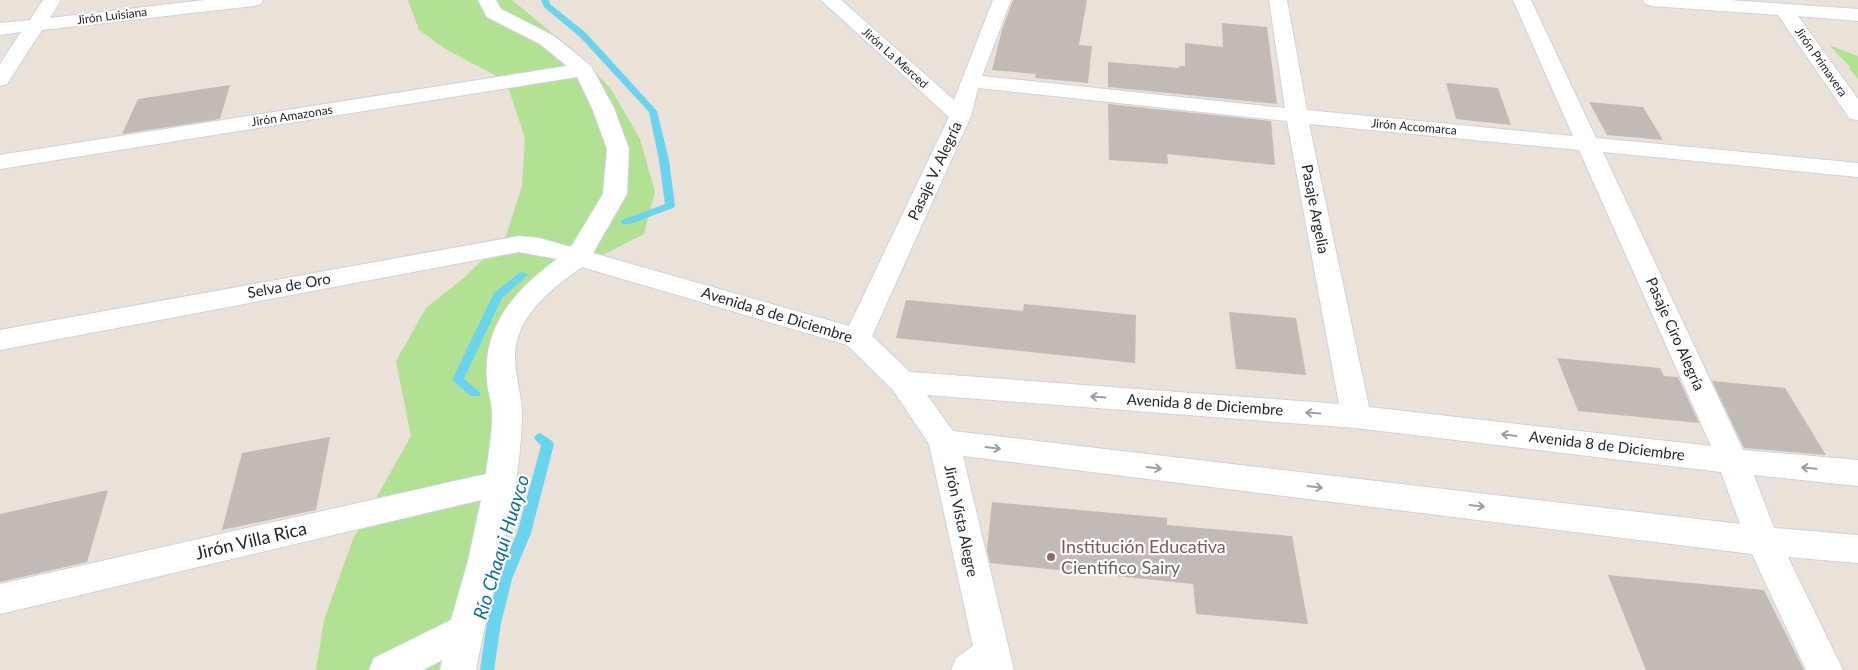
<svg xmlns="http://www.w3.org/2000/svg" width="1858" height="670" viewBox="0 0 1858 670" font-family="Lato,sans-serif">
<rect width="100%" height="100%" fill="#eae1d8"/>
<g fill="#b3e194">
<path d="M 408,0 L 512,0 L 581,57 L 611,89 L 640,139 L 655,192 L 644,234 L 585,264 L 503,322 L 515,396 L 517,486 L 462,580 L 440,670 L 316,670 L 324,620 L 353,539 L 411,436 L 396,361 L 426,308 L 465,277 L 506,236 L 522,186 L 525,138 L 506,81 L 447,50 L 419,30 Z"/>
<path d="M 1829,45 L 1858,56 L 1858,79 L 1849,68 L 1850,67 Z"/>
</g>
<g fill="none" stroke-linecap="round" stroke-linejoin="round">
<g fill="#6ad3ed" fill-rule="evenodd">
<path d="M 541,0 L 549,0 L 550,4 L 586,33 L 657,111 L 669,160 L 675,206 L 673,208 L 630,224 L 622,224 L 621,222 L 622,220 L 665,204 L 659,160 L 649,112 L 580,37 L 544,7 Z"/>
<path d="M 523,271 L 528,275 L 502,298 L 464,379 L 481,393 L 479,396 L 471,396 L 452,380 L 494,293 L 519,273 Z"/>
<path d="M 540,433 L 552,441 L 554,444 L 531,533 L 512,579 L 501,623 L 494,670 L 480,670 L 487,623 L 498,579 L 517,533 L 541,446 L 534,438 L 536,435 Z"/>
</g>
</g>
<g fill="#c2bbb5">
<path d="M 1013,0 L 1087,0 L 1079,45 L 1092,46 L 1088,83 L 1035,78 L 1036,74 L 992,70 L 1002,30 Z"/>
<path d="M 1222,23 L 1267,27 L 1277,104 L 1108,87 L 1108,62 L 1179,68 L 1179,66 L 1185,66 L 1185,43 L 1223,47 Z"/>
<path d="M 1446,83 L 1498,88 L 1511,125 L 1456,119 Z"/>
<path d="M 230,85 L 220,119 L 122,134 L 138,99 Z"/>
<path d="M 1589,102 L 1643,107 L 1663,140 L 1607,135 Z"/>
<path d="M 1108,104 L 1271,121 L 1275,165 L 1167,154 L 1168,164 L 1109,160 Z"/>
<path d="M 906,300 L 1023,311 L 1024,304 L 1136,315 L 1135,363 L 896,338 Z"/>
<path d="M 1229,312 L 1296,318 L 1306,375 L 1236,369 Z"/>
<path d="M 1557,358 L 1660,368 L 1664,376 L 1678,377 L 1699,423 L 1578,411 Z"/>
<path d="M 1712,381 L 1785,388 L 1826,455 L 1744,448 Z"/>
<path d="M 330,437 L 316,510 L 222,530 L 242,453 Z"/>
<path d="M 108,490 L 87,562 L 0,582 L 0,514 Z"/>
<path d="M 992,502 L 1167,518 L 1167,525 L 1292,536 L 1308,624 L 1196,614 L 1193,584 L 990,563 L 987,550 Z"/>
<path d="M 1608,575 L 1764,590 L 1804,670 L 1646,670 Z"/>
</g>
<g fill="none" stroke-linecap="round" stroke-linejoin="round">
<g stroke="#cdd2e0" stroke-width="2">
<g id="minor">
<path d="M 43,0 L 61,0 L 50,18 L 205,0 L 263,0 L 261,4 L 254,6 L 42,30 L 7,84 L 0,86 L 0,64 L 21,32 L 0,35 L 0,23 L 30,20 Z"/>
<path d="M 478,0 L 496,0 L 501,9 L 554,36 L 591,66 L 614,108 L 629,149 L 627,194 L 593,253 L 849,326 L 949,117 L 821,0 L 841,0 L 954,100 L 993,0 L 1011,0 L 982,76 L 1285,108 L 1269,0 L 1287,0 L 1307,110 L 1573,136 L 1513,0 L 1531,0 L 1596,138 L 1858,163 L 1858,177 L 1603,152 L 1743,450 L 1858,460 L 1858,486 L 1754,475 L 1774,528 L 1858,535 L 1858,563 L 1788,557 L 1843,670 L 1806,670 L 1752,554 L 963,456 L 1014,670 L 951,670 L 956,658 L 973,646 L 929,444 L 893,390 L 847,345 L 582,267 C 560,282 532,304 521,329 C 507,360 522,386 522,415 C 520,503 492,585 476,670 L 440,670 L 442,660 L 423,670 L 369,670 L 374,658 L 451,620 L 468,561 L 481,500 L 0,614 L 0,584 L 486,474 C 488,454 493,432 492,413 C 492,401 487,390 487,378 C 483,325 516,289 557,259 L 519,252 L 0,350 L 0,330 L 519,236 L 539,238 L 571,247 L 603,194 L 607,149 L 592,108 L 577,77 L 0,169 L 0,155 L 567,66 L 540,44 L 487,17 ZM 978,88 L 1287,121 L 1339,404 L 910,372 L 872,336 L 971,116 ZM 1309,124 L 1579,150 L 1711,446 L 1369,407 ZM 927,395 L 1356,428 L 1721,472 L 1740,524 L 953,431 Z"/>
<path d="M 1643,0 L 1729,0 L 1858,9 L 1858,21 L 1798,16 L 1858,99 L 1858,120 L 1850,119 L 1778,15 L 1652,6 L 1645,4 Z"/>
</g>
</g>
<use href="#minor" fill="#fff" fill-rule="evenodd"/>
</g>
<defs><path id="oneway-shaft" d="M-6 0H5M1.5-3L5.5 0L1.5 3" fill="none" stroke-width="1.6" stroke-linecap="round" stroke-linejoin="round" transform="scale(1.25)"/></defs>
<g stroke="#9e9e9e">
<use href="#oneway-shaft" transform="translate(1098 397) rotate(-176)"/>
<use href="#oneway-shaft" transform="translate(1313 413) rotate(-176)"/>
<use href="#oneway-shaft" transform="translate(1509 435) rotate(-173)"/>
<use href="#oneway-shaft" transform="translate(993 448) rotate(7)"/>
<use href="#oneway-shaft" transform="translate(1154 468) rotate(7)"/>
<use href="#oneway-shaft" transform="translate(1809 468) rotate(-175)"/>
<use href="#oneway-shaft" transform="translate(1315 487) rotate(7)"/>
<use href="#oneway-shaft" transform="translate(1477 506) rotate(7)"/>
</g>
<circle fill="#8d6e63" stroke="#fff" stroke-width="2" cx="1051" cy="557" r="5"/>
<g text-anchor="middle" stroke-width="4.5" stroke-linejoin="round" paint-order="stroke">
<g font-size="12" fill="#272727" stroke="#fff">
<text transform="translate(112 16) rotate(-7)" y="4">Jirón Luisiana</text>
<text transform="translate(895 58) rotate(42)" y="4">Jirón La Merced</text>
<text transform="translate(1821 62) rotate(55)" y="4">Jirón Primavera</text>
<text transform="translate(292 116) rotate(-9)" y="4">Jirón Amazonas</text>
<text transform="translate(1414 127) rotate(5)" y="4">Jirón Accomarca</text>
</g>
<g font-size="15" fill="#272727" stroke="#fff">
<text transform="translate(935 171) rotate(-65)" y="5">Pasaje V. Alegría</text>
<text transform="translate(1315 209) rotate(79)" y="5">Pasaje Argelia</text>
<text transform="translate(289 286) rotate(-10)" y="5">Selva de Oro</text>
<text transform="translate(777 315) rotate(17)" y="5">Avenida 8 de Diciembre</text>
<text transform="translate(1675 334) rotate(66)" y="5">Pasaje Ciro Alegría</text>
<text transform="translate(1205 405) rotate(4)" y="5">Avenida 8 de Diciembre</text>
<text transform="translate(1607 446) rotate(7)" y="5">Avenida 8 de Diciembre</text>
<text transform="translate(961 521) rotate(78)" y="5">Jirón Vista Alegre</text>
</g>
<g font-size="18" fill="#272727" stroke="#fff">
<text transform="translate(251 541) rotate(-13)" y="6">Jirón Villa Rica</text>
</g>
<g font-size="18" fill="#785e54" stroke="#fff" text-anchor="start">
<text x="1061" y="553">Institución Educativa<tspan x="1061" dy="21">Cientifico Sairy</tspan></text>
</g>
<g font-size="19" font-style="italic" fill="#0e6e94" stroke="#fff">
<text transform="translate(501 547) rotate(-73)" y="7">Río Chaqui Huayco</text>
</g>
</g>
</svg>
